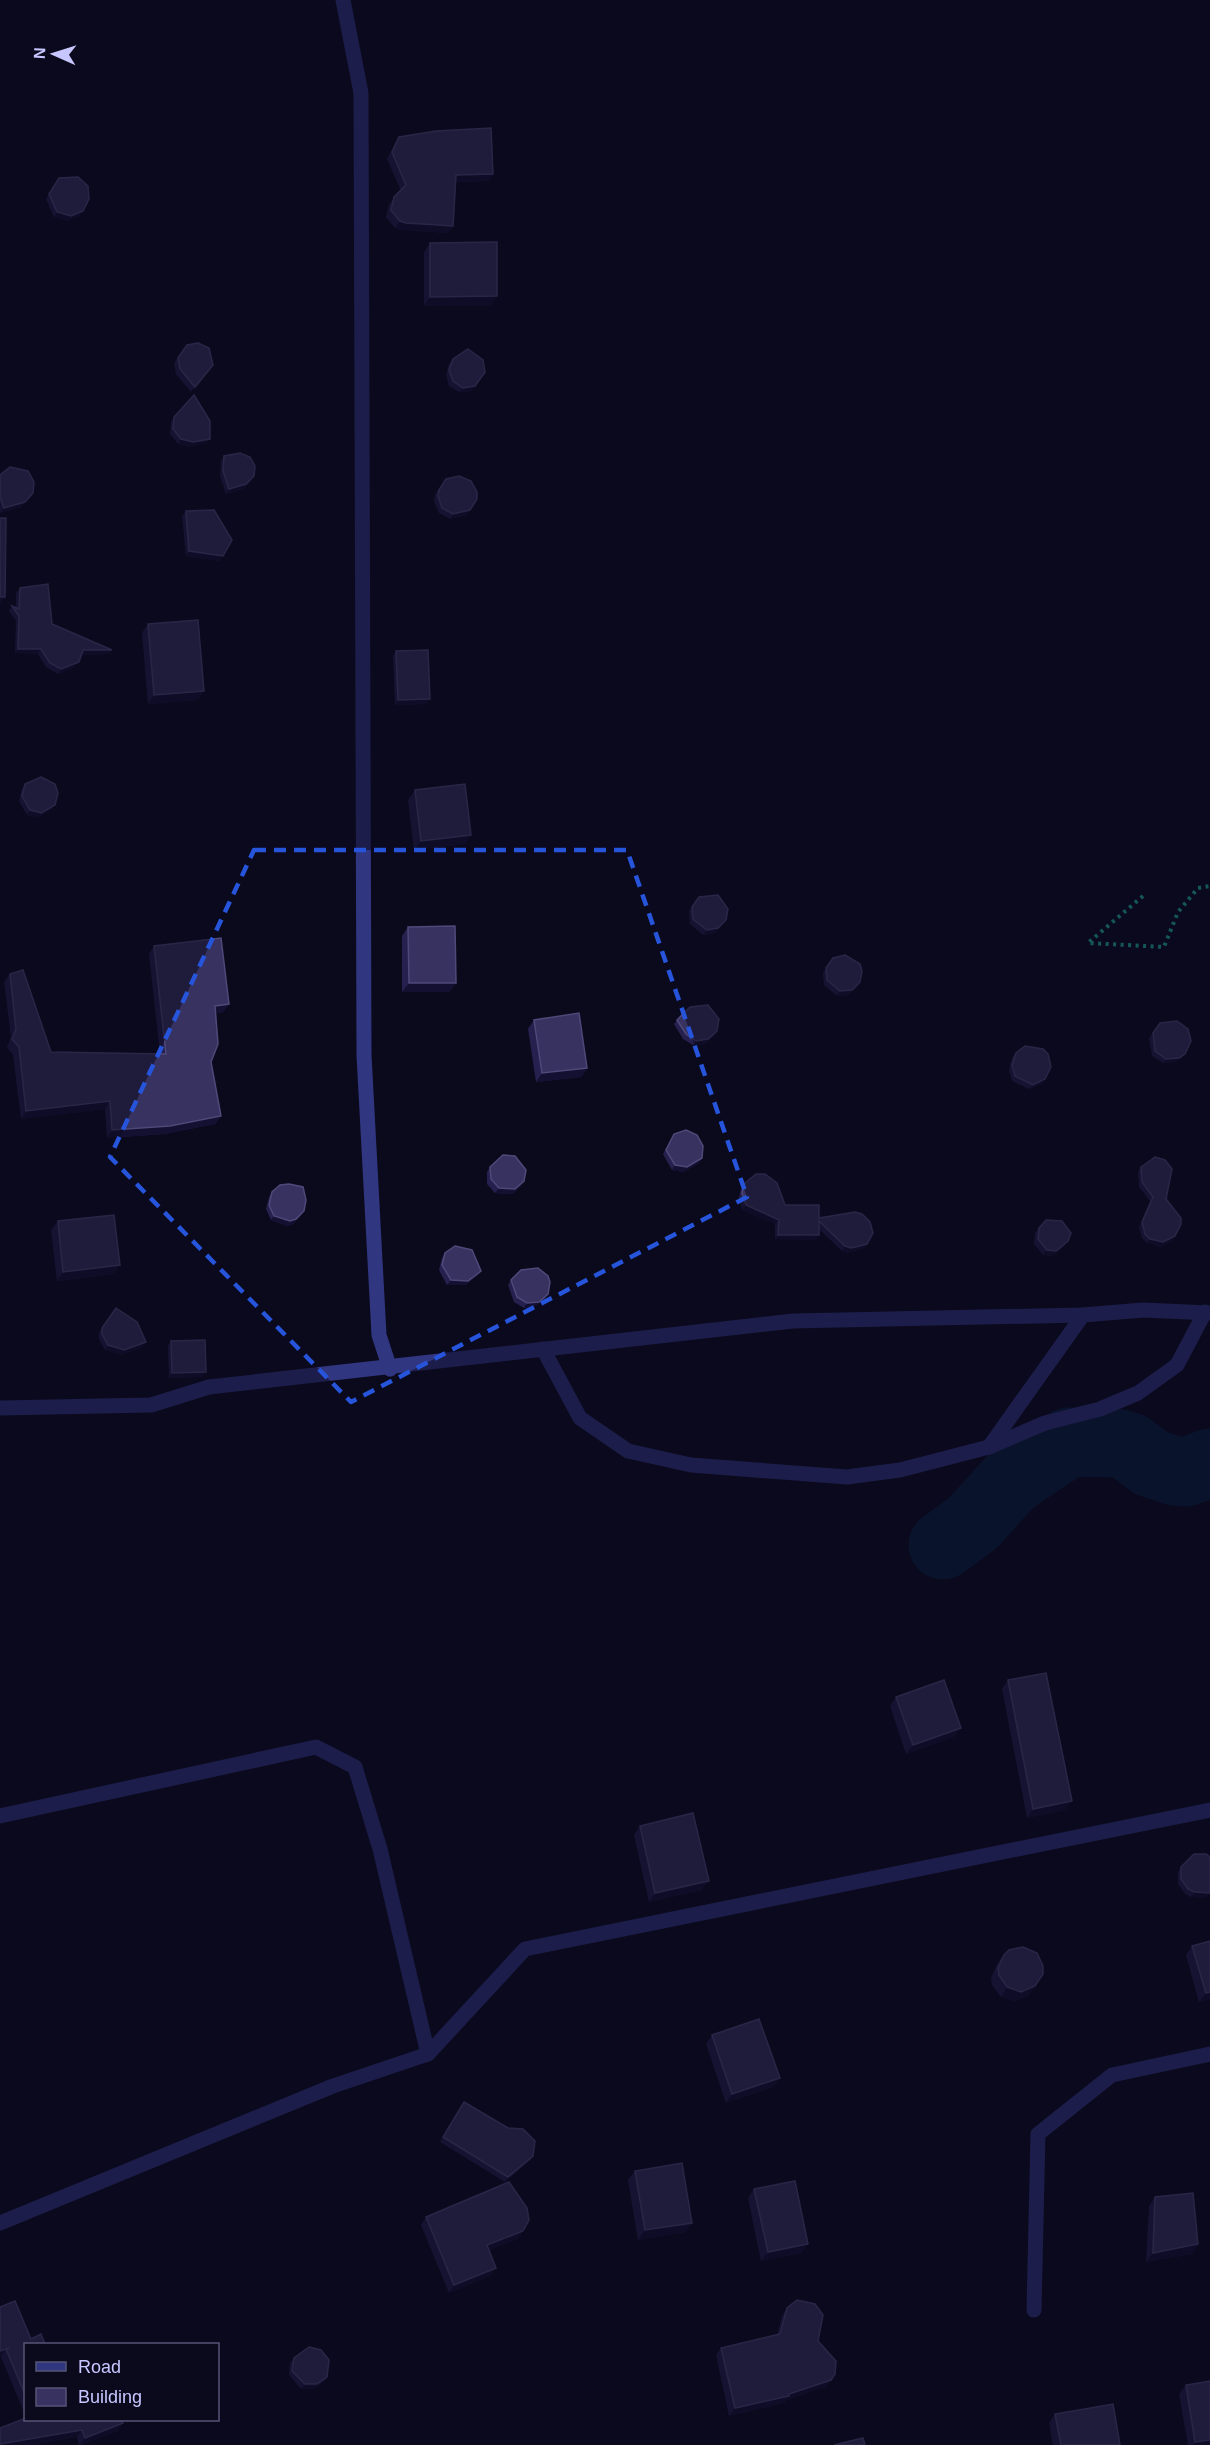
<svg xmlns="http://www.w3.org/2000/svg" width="1210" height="2445" viewBox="0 0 1210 2445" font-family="Helvetica,sans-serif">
<rect width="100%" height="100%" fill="#0b0a1d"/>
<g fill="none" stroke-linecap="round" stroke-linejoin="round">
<path stroke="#07213f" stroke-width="69" d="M 943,1545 L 973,1523 L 1011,1481 L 1069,1442 L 1117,1443 L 1130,1447 L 1151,1463 L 1175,1471 L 1186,1472 L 1210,1463"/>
<path stroke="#23b69f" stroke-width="4" stroke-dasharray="3 4.5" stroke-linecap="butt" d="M 1143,896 L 1088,943 L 1164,947 L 1178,912 L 1198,888 L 1210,886"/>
<g stroke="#313680" stroke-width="15">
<path d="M 343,0 L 361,93 L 364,1055 L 379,1335 L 390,1369"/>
<path d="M 543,1349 L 580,1418 L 628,1451 L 691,1465 L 847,1477 L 900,1470 L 989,1447 L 1045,1423 L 1100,1409 L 1138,1393 L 1177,1365 L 1205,1312"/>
<path d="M 0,1408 L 151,1405 L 209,1387 L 793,1321 L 1083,1315 L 1143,1310 L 1210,1313"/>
<path d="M 989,1447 L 1083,1315"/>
<path d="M 0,1816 L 316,1747 L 355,1767 L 380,1849 L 428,2054"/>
<path d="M 0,2223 L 333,2086 L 428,2054 L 525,1949 L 1210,1810"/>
<path d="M 1034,2310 L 1038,2134 L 1112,2075 L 1210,2054"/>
</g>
</g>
<g fill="#25204d">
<path d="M 399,137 L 493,174 L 489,181 L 456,182 L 448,233 L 401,230 L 395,228 L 386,217 L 389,204 L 401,191 L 387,159 L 395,144 Z"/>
<path d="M 59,178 L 80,216 L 67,221 L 54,217 L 46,199 Z"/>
<path d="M 430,243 L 497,296 L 490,306 L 424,306 L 424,252 Z"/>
<path d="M 187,345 L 209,370 L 191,392 L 176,374 L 174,363 Z"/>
<path d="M 453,359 L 472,391 L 459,392 L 449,386 L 446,375 L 449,364 Z"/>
<path d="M 174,417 L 206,443 L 189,447 L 178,444 L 170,434 L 171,422 Z"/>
<path d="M 224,456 L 251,481 L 243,489 L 226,494 L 220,476 L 221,461 Z"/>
<path d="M 0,475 L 33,493 L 21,507 L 1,513 L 0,511 Z"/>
<path d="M 446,479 L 467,515 L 450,519 L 439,513 L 434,501 L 435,494 Z"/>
<path d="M 186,511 L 220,561 L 186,556 L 182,516 Z"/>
<path d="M 20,588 L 52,624 L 112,650 L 109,654 L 81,655 L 75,667 L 58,674 L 46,667 L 38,654 L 15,653 L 16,621 L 9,611 L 12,606 L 16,608 L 16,593 Z"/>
<path d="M 148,624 L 204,691 L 197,700 L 148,704 L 142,633 Z"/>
<path d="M 396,651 L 427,704 L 395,705 L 393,656 Z"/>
<path d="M 25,784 L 52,809 L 38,817 L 27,815 L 19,801 L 22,789 Z"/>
<path d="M 415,790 L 471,835 L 465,844 L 414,850 L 408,800 Z"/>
<path d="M 699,897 L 726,920 L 715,933 L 703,935 L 690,924 L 689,911 Z"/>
<path d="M 408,927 L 456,983 L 449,992 L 402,992 L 402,936 Z"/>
<path d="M 154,946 L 229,1004 L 223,1012 L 216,1013 L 211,1062 L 221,1116 L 215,1124 L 164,1134 L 107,1138 L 105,1109 L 21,1119 L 13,1055 L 7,1047 L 11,1037 L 4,982 L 10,974 L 51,1052 L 160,1054 L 149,954 Z"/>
<path d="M 833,958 L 860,982 L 857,987 L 848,995 L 837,996 L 824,985 L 823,973 Z"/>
<path d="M 534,1020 L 587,1068 L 581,1077 L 536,1082 L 528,1029 Z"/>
<path d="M 677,1020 L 717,1031 L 714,1036 L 705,1044 L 693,1045 L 683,1039 L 674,1024 Z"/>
<path d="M 1160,1023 L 1182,1058 L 1176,1062 L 1163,1063 L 1152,1056 L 1149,1038 Z"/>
<path d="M 1016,1053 L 1045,1079 L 1042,1084 L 1029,1089 L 1012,1081 L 1009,1070 L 1012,1058 Z"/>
<path d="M 674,1134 L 702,1158 L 699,1163 L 683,1172 L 672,1170 L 663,1154 Z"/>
<path d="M 490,1167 L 521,1186 L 512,1194 L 495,1193 L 487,1184 L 487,1172 Z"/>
<path d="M 1141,1167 L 1166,1199 L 1175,1236 L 1172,1241 L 1160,1247 L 1147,1243 L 1142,1238 L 1139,1227 L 1150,1201 L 1139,1187 L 1138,1172 Z"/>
<path d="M 744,1184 L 785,1205 L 819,1218 L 867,1244 L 864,1248 L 848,1253 L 842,1251 L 819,1229 L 819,1235 L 816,1240 L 775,1239 L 775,1224 L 742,1210 L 739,1198 L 741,1189 Z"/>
<path d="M 272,1192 L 304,1211 L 293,1224 L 287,1226 L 271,1220 L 266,1209 L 269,1197 Z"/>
<path d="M 58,1221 L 120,1265 L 113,1274 L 57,1281 L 51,1230 Z"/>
<path d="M 1039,1228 L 1065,1246 L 1053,1256 L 1043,1255 L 1034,1244 L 1035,1233 Z"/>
<path d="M 445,1253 L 481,1271 L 478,1275 L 465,1285 L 447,1285 L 439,1270 L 442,1258 Z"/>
<path d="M 511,1280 L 548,1294 L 545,1298 L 536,1306 L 524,1308 L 514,1302 L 508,1285 Z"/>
<path d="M 116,1308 L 142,1347 L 121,1355 L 105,1350 L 99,1339 L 99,1332 Z"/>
<path d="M 171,1341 L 202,1377 L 169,1378 L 168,1346 Z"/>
<path d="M 1008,1680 L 1065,1810 L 1027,1818 L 1002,1689 Z"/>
<path d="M 896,1697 L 954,1737 L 906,1754 L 890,1706 Z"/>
<path d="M 640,1826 L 702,1890 L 649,1902 L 634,1835 Z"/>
<path d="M 1181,1867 L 1210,1892 L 1206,1898 L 1191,1897 L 1185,1894 L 1178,1884 L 1178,1872 Z"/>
<path d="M 1210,1941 L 1210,1999 L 1199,2002 L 1186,1955 L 1192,1946 Z"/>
<path d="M 1004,1955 L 1035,1986 L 1028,1996 L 1014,2001 L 1001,1997 L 992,1985 L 991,1978 L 997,1964 Z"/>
<path d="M 712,2035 L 780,2078 L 773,2087 L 726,2103 L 706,2044 Z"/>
<path d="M 461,2106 L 508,2128 L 533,2156 L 530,2161 L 505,2182 L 440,2142 Z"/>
<path d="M 635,2171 L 686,2232 L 638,2240 L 628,2180 Z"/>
<path d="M 754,2189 L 802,2253 L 761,2261 L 748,2198 Z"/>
<path d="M 1155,2197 L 1198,2244 L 1192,2254 L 1146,2262 L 1149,2206 Z"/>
<path d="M 426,2217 L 523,2231 L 518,2239 L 489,2250 L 496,2268 L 490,2276 L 449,2293 L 421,2225 Z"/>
<path d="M 0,2307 L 26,2344 L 26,2417 L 1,2357 Z"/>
<path d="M 787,2308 L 818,2341 L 835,2374 L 826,2387 L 786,2400 L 784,2403 L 729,2416 L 716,2355 L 721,2348 L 777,2335 L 782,2316 Z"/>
<path d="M 294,2358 L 324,2382 L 314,2389 L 301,2389 L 289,2375 L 290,2363 Z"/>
<path d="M 1186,2385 L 1210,2445 L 1188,2445 L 1179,2394 Z"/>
<path d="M 1055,2414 L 1120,2445 L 1053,2445 L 1049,2423 Z"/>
<path d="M 26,2418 L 118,2431 L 81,2445 L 79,2445 L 77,2437 L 30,2445 L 0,2445 Z"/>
</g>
<g fill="#131032">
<path d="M 493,174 L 489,181 L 451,182 L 456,175 Z"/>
<path d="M 83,211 L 80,216 L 67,221 L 54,217 L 57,212 Z"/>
<path d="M 400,221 L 453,226 L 448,233 L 401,230 L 395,228 Z"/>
<path d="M 497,296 L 490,306 L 424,306 L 430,297 Z"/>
<path d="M 485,372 L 472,391 L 459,392 L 463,388 Z"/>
<path d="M 181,439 L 210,439 L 206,443 L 189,447 L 178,444 Z"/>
<path d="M 254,476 L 243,489 L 226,494 L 229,489 Z"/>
<path d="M 33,493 L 21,507 L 1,513 L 4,508 Z"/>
<path d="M 470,510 L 467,515 L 450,519 L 453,514 Z"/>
<path d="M 189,551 L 223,556 L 220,561 L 186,556 Z"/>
<path d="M 0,597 L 5,597 L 0,605 Z"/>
<path d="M 18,649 L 41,649 L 38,654 L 15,653 Z"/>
<path d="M 83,650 L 112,650 L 109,654 L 80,655 Z"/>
<path d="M 79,662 L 75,667 L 58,674 L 61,669 Z"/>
<path d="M 204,691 L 197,700 L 148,704 L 154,695 Z"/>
<path d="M 430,699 L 427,704 L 395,705 L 398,700 Z"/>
<path d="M 55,805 L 52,809 L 38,817 L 27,815 L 30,810 Z"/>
<path d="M 471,835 L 465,844 L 414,850 L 421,841 Z"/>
<path d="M 726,920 L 715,933 L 703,935 L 707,930 Z"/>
<path d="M 860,982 L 857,987 L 848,995 L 837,996 L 840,991 Z"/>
<path d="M 409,983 L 456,983 L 449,992 L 402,992 Z"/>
<path d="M 229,1004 L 223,1012 L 210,1014 L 215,1006 Z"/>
<path d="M 717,1031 L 714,1036 L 705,1044 L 693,1045 L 696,1041 Z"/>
<path d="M 1185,1054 L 1182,1058 L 1176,1062 L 1163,1063 L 1166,1059 Z"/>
<path d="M 587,1068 L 581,1077 L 536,1082 L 542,1073 Z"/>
<path d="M 1045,1079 L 1042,1084 L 1029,1089 L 1033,1085 Z"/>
<path d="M 110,1101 L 105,1109 L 21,1119 L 26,1111 Z"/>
<path d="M 221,1116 L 215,1124 L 164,1134 L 107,1138 L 112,1130 Z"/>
<path d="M 702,1158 L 699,1163 L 683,1172 L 672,1170 L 675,1165 Z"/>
<path d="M 524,1181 L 521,1186 L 512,1194 L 495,1193 L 499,1188 Z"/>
<path d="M 746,1205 L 779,1220 L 775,1224 L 742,1210 Z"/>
<path d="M 304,1211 L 293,1224 L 287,1226 L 271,1220 L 274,1216 Z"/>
<path d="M 778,1235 L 819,1235 L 816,1240 L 775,1239 Z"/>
<path d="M 1175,1236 L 1172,1241 L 1160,1247 L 1147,1243 L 1150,1239 Z"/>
<path d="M 1068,1241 L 1065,1246 L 1053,1256 L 1043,1255 L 1047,1250 Z"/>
<path d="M 867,1244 L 864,1248 L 848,1253 L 842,1251 L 845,1246 Z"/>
<path d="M 120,1265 L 113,1274 L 57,1281 L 63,1272 Z"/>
<path d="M 481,1271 L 478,1275 L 465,1285 L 447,1285 L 451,1280 Z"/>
<path d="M 548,1294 L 545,1298 L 536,1306 L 524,1308 L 527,1303 Z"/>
<path d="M 146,1342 L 142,1347 L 121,1355 L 105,1350 L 108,1345 Z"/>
<path d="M 206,1372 L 202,1377 L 169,1378 L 172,1373 Z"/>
<path d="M 961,1728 L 954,1737 L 906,1754 L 913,1745 Z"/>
<path d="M 1072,1801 L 1065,1810 L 1027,1818 L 1033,1809 Z"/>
<path d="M 709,1881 L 702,1890 L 649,1902 L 655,1893 Z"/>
<path d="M 1195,1892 L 1210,1892 L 1206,1898 L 1191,1897 Z"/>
<path d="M 1035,1986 L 1028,1996 L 1014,2001 L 1001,1997 L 1007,1987 Z"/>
<path d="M 1210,1992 L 1210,1999 L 1199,2002 L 1206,1993 Z"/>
<path d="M 780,2078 L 773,2087 L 726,2103 L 732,2094 Z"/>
<path d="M 533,2156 L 530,2161 L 505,2182 L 508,2177 Z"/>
<path d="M 692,2223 L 686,2232 L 638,2240 L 645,2230 Z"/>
<path d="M 523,2231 L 518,2239 L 481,2253 L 487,2245 Z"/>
<path d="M 808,2244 L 802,2253 L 761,2261 L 768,2252 Z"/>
<path d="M 1198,2244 L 1192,2254 L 1146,2262 L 1153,2253 Z"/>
<path d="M 496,2268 L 490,2276 L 449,2293 L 454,2285 Z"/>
<path d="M 6,2349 L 1,2356 L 0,2357 L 0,2351 Z"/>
<path d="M 327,2377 L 324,2382 L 314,2389 L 301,2389 L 305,2384 Z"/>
<path d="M 831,2380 L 826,2387 L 786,2400 L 784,2403 L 729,2416 L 735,2408 L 789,2394 Z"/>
<path d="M 123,2423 L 118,2431 L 80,2445 L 85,2438 Z"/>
<path d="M 82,2430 L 77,2437 L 30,2445 L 0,2445 L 0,2444 Z"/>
<path d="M 1210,2440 L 1210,2445 L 1193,2445 L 1195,2442 Z"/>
</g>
<g fill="#373260" stroke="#4d4979" stroke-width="1.5">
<path d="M 491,128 L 493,174 L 456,175 L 453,226 L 406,223 L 400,221 L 391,210 L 394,197 L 406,185 L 392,152 L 399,137 L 436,131 Z"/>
<path d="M 78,177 L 88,186 L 89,199 L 83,211 L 71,216 L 57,212 L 49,194 L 59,178 Z"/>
<path d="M 497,242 L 497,296 L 430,297 L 430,243 Z"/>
<path d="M 198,343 L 209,348 L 213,365 L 195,387 L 180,369 L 178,358 L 187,345 Z"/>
<path d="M 468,349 L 483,360 L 485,372 L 475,386 L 463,388 L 453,381 L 449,370 L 453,359 Z"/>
<path d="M 194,395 L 210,421 L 210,439 L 193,442 L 181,439 L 173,429 L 174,417 Z"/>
<path d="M 240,453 L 250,457 L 255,466 L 254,476 L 246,484 L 229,489 L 223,471 L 224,456 Z"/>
<path d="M 10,467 L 28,471 L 34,482 L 33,493 L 25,502 L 4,508 L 0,497 L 0,475 Z"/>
<path d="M 459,476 L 471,481 L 477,492 L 477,499 L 470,510 L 453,514 L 442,508 L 438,496 L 439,490 L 446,479 Z"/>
<path d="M 214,510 L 232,540 L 223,556 L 189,551 L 186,511 Z"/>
<path d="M 0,518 L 6,518 L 5,597 L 0,597 Z"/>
<path d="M 48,584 L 52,624 L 112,650 L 83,650 L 79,662 L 61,669 L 50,663 L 41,649 L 18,649 L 19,616 L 12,606 L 19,609 L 20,588 Z"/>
<path d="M 198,620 L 204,691 L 154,695 L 148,624 Z"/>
<path d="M 428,650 L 430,699 L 398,700 L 396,651 Z"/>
<path d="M 41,777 L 55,784 L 58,793 L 55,805 L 41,813 L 30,810 L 22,796 L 25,784 Z"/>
<path d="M 465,784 L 471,835 L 421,841 L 415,790 Z"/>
<path d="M 718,895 L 728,909 L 726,920 L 718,928 L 707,930 L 693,919 L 692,907 L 699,897 Z"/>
<path d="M 455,926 L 456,983 L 409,983 L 408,927 Z"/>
<path d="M 221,938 L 229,1004 L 215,1006 L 218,1044 L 211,1062 L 221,1116 L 170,1126 L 112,1130 L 110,1101 L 26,1111 L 19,1047 L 12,1039 L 16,1029 L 10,974 L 23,970 L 51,1052 L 166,1054 L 154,946 Z"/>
<path d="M 845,955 L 860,964 L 862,971 L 860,982 L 852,990 L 840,991 L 827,980 L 826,968 L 833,958 Z"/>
<path d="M 708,1005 L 719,1019 L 717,1031 L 708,1039 L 696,1041 L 686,1034 L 677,1020 L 690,1007 Z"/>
<path d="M 579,1013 L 587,1068 L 542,1073 L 534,1020 Z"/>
<path d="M 1177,1021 L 1188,1029 L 1191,1041 L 1185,1054 L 1179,1058 L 1166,1059 L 1155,1051 L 1153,1033 L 1160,1023 Z"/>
<path d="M 1025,1046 L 1043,1049 L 1048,1054 L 1051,1067 L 1045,1079 L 1033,1085 L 1015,1076 L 1012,1065 L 1016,1053 Z"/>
<path d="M 686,1130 L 697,1135 L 703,1146 L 702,1158 L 687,1167 L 675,1165 L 666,1150 L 674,1134 Z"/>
<path d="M 503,1155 L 515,1156 L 526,1170 L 524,1181 L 515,1189 L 499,1188 L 491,1179 L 490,1167 Z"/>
<path d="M 1155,1157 L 1165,1160 L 1172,1169 L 1166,1199 L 1181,1218 L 1181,1224 L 1175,1236 L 1163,1242 L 1150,1239 L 1145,1234 L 1142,1222 L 1153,1197 L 1142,1182 L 1141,1167 Z"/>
<path d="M 756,1174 L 765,1174 L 777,1183 L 785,1205 L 819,1205 L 819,1218 L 855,1212 L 862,1214 L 870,1222 L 873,1233 L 867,1244 L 851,1248 L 845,1246 L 819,1221 L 819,1235 L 778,1235 L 779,1220 L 746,1205 L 742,1193 L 744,1184 Z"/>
<path d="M 289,1184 L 303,1187 L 306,1200 L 304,1211 L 296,1219 L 290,1221 L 274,1216 L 269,1205 L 272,1192 L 280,1185 Z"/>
<path d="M 114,1215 L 120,1265 L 63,1272 L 58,1221 Z"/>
<path d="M 1046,1220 L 1062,1221 L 1071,1233 L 1068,1241 L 1056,1251 L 1047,1250 L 1038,1239 L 1039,1228 Z"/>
<path d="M 455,1246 L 472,1250 L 481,1271 L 468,1281 L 451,1280 L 442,1265 L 445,1253 Z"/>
<path d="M 538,1268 L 548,1276 L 550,1282 L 548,1294 L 539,1302 L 527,1303 L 517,1297 L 511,1280 L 521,1270 Z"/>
<path d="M 116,1308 L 137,1322 L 146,1342 L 124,1350 L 108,1345 L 102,1334 L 102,1328 Z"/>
<path d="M 205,1340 L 206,1372 L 172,1373 L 171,1341 Z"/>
<path d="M 1046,1673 L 1072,1801 L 1033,1809 L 1008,1680 Z"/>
<path d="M 944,1680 L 961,1728 L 913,1745 L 896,1697 Z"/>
<path d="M 693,1813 L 709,1881 L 655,1893 L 640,1826 Z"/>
<path d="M 1194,1854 L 1206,1854 L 1210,1857 L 1210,1892 L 1209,1893 L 1195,1892 L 1188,1889 L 1181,1879 L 1181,1867 Z"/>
<path d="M 1210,1941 L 1210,1992 L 1206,1993 L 1192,1946 Z"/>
<path d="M 1023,1947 L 1037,1953 L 1043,1966 L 1043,1974 L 1035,1986 L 1021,1992 L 1007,1987 L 999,1975 L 998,1968 L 1004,1955 L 1009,1950 Z"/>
<path d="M 759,2019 L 780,2078 L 732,2094 L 712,2035 Z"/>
<path d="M 464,2102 L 508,2128 L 523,2129 L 535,2141 L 533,2156 L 508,2177 L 443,2137 Z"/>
<path d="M 682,2163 L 692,2223 L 645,2230 L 635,2171 Z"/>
<path d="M 795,2181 L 808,2244 L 768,2252 L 754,2189 Z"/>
<path d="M 509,2182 L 527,2208 L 529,2220 L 523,2231 L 487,2245 L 496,2268 L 454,2285 L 426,2217 Z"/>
<path d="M 1193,2193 L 1198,2244 L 1153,2253 L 1155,2197 Z"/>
<path d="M 797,2300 L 815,2304 L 823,2315 L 818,2341 L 836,2361 L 835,2374 L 831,2380 L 789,2394 L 789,2396 L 735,2408 L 721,2348 L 780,2334 L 787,2308 Z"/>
<path d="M 15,2301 L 31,2339 L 41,2334 L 45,2344 L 26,2344 L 26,2397 L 6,2349 L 9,2348 L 0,2351 L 0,2307 Z"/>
<path d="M 309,2347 L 321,2350 L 329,2360 L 327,2377 L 317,2384 L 305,2384 L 292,2371 L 294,2358 Z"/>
<path d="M 1210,2381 L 1210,2440 L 1195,2442 L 1186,2385 Z"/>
<path d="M 1113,2404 L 1120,2445 L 1061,2445 L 1055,2414 Z"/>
<path d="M 26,2418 L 26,2420 L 122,2420 L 123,2423 L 85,2438 L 82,2430 L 0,2444 L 0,2428 Z"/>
<path d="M 863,2438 L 865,2445 L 834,2445 Z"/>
</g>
<path d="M0 0H1210V2445H0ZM 254,850 L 627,850 L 747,1197 L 351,1402 L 110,1157 Z" fill="#0b0a1d" fill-opacity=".55" fill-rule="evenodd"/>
<path fill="none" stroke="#2654da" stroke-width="4.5" stroke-dasharray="12 8" stroke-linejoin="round" d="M 254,850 L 627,850 L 747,1197 L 351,1402 L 110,1157 Z"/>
<rect x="24" y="2343" width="195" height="78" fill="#0b0a1d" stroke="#565577" stroke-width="1.5"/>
<rect x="36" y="2362" width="30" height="9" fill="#313680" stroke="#565577" stroke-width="1.5"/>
<text x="78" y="2373" font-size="18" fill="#c7c6ff">Road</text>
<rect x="36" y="2388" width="30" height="18" fill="#373260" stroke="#565577" stroke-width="1.5"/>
<text x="78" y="2403" font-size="18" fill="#c7c6ff">Building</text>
<g transform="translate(54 54) rotate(273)" stroke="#0b0a1d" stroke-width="4.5" paint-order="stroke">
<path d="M0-4.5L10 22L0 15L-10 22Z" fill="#c7c6ff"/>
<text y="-9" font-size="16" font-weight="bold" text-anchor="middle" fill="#c7c6ff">N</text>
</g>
</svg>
